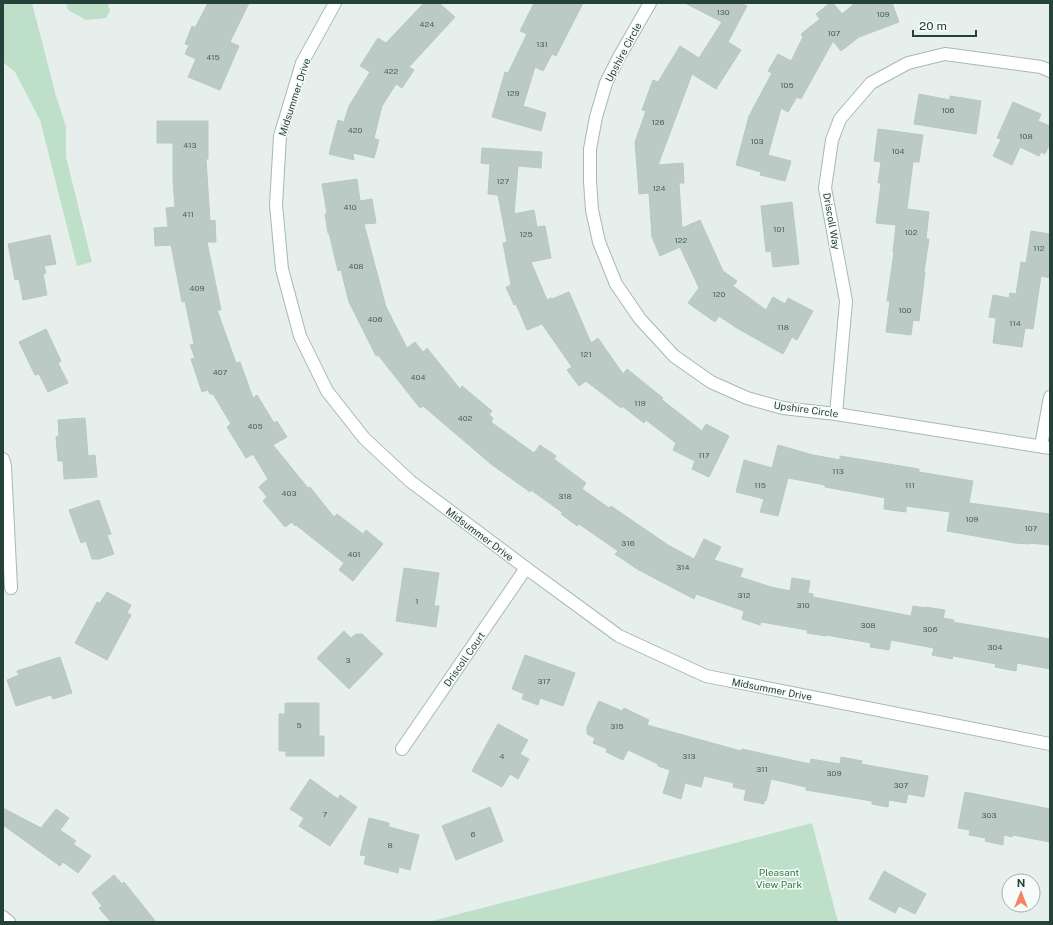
<svg xmlns="http://www.w3.org/2000/svg" width="1053" height="925" viewBox="0 0 1053 925" font-family="'Public Sans',sans-serif">
<rect width="100%" height="100%" fill="#e6efeb"/>
<g fill="#bfe0c8">
<path d="M 3,3 L 32,3 L 56,96 L 66,127 L 66,157 L 92,262 L 77,266 L 40,120 L 15,72 L 3,62 Z"/>
<path d="M 66,3 L 109,3 L 108,5 L 110,11 L 106,18 L 86,20 L 68,10 Z"/>
<path d="M 812,823 L 838,922 L 428,922 Z"/>
</g>
<g fill="#bbcac4" stroke="#b8c9c2">
<path d="M 208,3 L 249,3 L 230,42 L 239,46 L 220,90 L 188,77 L 196,59 L 185,54 L 189,45 L 185,44 L 192,26 L 195,28 Z"/>
<path d="M 424,3 L 439,3 L 455,17 L 409,67 L 414,70 L 402,88 L 396,84 L 382,106 L 374,138 L 379,140 L 374,158 L 353,153 L 354,160 L 329,154 L 338,120 L 344,122 L 349,106 L 370,72 L 360,66 L 378,38 L 386,43 Z"/>
<path d="M 534,3 L 583,3 L 556,56 L 552,54 L 543,71 L 535,67 L 523,106 L 546,113 L 541,131 L 492,117 L 505,72 L 508,73 L 527,34 L 520,31 Z"/>
<path d="M 685,3 L 741,3 L 747,6 L 728,42 L 741,50 L 716,89 L 692,74 L 658,165 L 683,163 L 684,183 L 679,183 L 682,228 L 700,220 L 723,271 L 737,281 L 733,286 L 766,310 L 773,297 L 785,304 L 788,298 L 813,311 L 797,340 L 792,337 L 783,354 L 735,327 L 719,316 L 715,322 L 688,303 L 699,288 L 680,247 L 660,256 L 652,237 L 649,193 L 639,194 L 635,142 L 646,111 L 642,110 L 653,80 L 658,82 L 680,46 L 699,58 L 722,22 Z"/>
<path d="M 830,3 L 833,3 L 842,14 L 855,3 L 892,3 L 899,22 L 859,37 L 841,51 L 833,41 L 801,99 L 797,97 L 788,112 L 781,108 L 768,155 L 791,161 L 785,181 L 760,175 L 761,172 L 736,165 L 749,116 L 772,73 L 768,71 L 778,54 L 791,61 L 803,37 L 801,34 L 820,19 L 816,14 Z"/>
<path d="M 919,94 L 950,100 L 950,96 L 981,101 L 976,134 L 914,124 Z"/>
<path d="M 1013,102 L 1041,114 L 1038,121 L 1050,126 L 1050,143 L 1045,154 L 1041,152 L 1039,156 L 1020,147 L 1012,165 L 993,156 L 1001,139 L 997,138 Z"/>
<path d="M 157,121 L 208,121 L 208,159 L 206,159 L 210,221 L 215,220 L 216,242 L 207,242 L 221,310 L 217,310 L 236,363 L 240,362 L 253,398 L 257,395 L 274,423 L 277,421 L 287,437 L 273,445 L 308,488 L 310,487 L 334,517 L 337,514 L 363,534 L 366,530 L 383,544 L 353,581 L 339,570 L 344,563 L 296,525 L 295,526 L 292,522 L 285,527 L 263,501 L 267,497 L 259,487 L 268,479 L 253,454 L 246,458 L 227,427 L 231,424 L 213,394 L 210,394 L 208,390 L 202,392 L 191,359 L 195,358 L 190,345 L 194,344 L 185,301 L 182,302 L 171,245 L 155,246 L 154,228 L 168,227 L 166,208 L 175,207 L 173,180 L 173,143 L 157,143 Z"/>
<path d="M 878,129 L 923,135 L 919,162 L 913,162 L 907,209 L 929,212 L 926,239 L 929,239 L 924,272 L 925,272 L 919,321 L 913,320 L 911,335 L 886,332 L 890,301 L 887,301 L 894,252 L 893,252 L 896,225 L 876,223 L 881,183 L 878,183 L 881,162 L 874,161 Z"/>
<path d="M 482,148 L 542,152 L 541,168 L 518,166 L 514,214 L 534,210 L 537,227 L 545,226 L 551,258 L 531,262 L 547,300 L 551,298 L 552,299 L 569,292 L 591,343 L 598,338 L 623,374 L 627,369 L 663,398 L 661,399 L 702,431 L 706,424 L 729,436 L 709,477 L 692,469 L 695,461 L 673,450 L 676,443 L 646,420 L 644,423 L 622,406 L 621,408 L 586,381 L 579,386 L 567,370 L 572,367 L 542,324 L 527,330 L 516,304 L 514,305 L 506,287 L 511,285 L 503,243 L 507,242 L 498,195 L 488,194 L 490,164 L 481,163 Z"/>
<path d="M 357,179 L 360,201 L 372,199 L 376,223 L 364,224 L 386,307 L 407,348 L 415,342 L 423,352 L 427,348 L 460,389 L 462,386 L 492,411 L 489,415 L 493,418 L 491,422 L 534,453 L 540,445 L 556,456 L 554,459 L 586,483 L 582,489 L 609,508 L 611,506 L 668,545 L 694,559 L 704,539 L 721,547 L 714,560 L 743,569 L 740,577 L 771,587 L 790,591 L 792,578 L 810,581 L 808,593 L 813,594 L 813,597 L 911,616 L 913,606 L 925,608 L 925,607 L 945,610 L 943,618 L 954,620 L 953,622 L 1050,639 L 1050,669 L 1017,663 L 1016,671 L 995,667 L 996,664 L 953,656 L 952,659 L 932,655 L 934,648 L 891,640 L 889,650 L 870,647 L 871,643 L 826,635 L 826,636 L 807,633 L 807,630 L 761,622 L 760,625 L 742,619 L 744,611 L 696,594 L 694,599 L 637,569 L 615,554 L 618,551 L 579,524 L 577,526 L 561,514 L 563,513 L 531,490 L 530,492 L 491,464 L 423,406 L 420,408 L 378,355 L 376,356 L 349,302 L 341,270 L 338,271 L 329,233 L 328,233 L 325,214 L 327,213 L 322,184 Z"/>
<path d="M 792,202 L 799,264 L 773,267 L 771,251 L 766,252 L 761,206 Z"/>
<path d="M 1031,231 L 1050,234 L 1050,278 L 1041,276 L 1033,329 L 1025,328 L 1022,347 L 993,343 L 996,318 L 989,317 L 993,295 L 1009,298 L 1010,293 L 1016,294 L 1021,262 L 1026,263 Z"/>
<path d="M 50,235 L 56,264 L 44,266 L 46,273 L 43,274 L 47,295 L 23,300 L 19,279 L 15,280 L 8,244 Z"/>
<path d="M 46,329 L 61,361 L 58,363 L 68,383 L 48,392 L 39,374 L 35,375 L 19,342 Z"/>
<path d="M 85,418 L 88,456 L 95,455 L 97,477 L 64,479 L 63,461 L 58,461 L 56,437 L 59,436 L 58,420 Z"/>
<path d="M 778,445 L 813,455 L 840,460 L 840,456 L 919,469 L 919,472 L 973,481 L 969,503 L 1050,514 L 1050,545 L 1029,543 L 1029,544 L 1015,543 L 947,531 L 950,512 L 906,506 L 906,512 L 884,509 L 885,498 L 825,487 L 825,485 L 788,478 L 778,516 L 760,512 L 764,499 L 736,492 L 744,460 L 772,468 Z"/>
<path d="M 99,500 L 111,534 L 107,535 L 114,554 L 99,559 L 92,559 L 86,541 L 81,543 L 69,510 Z"/>
<path d="M 404,568 L 439,573 L 434,606 L 439,606 L 436,627 L 396,621 Z"/>
<path d="M 107,592 L 131,605 L 127,613 L 131,615 L 107,660 L 75,643 L 97,602 L 100,603 Z"/>
<path d="M 344,631 L 351,638 L 356,634 L 362,634 L 383,654 L 349,689 L 317,658 Z"/>
<path d="M 525,655 L 575,673 L 563,706 L 540,698 L 538,705 L 522,699 L 524,694 L 512,689 Z"/>
<path d="M 60,657 L 72,693 L 53,699 L 51,695 L 16,706 L 7,680 L 19,675 L 17,671 Z"/>
<path d="M 599,701 L 622,711 L 624,708 L 649,720 L 647,725 L 741,751 L 742,749 L 810,764 L 811,759 L 840,764 L 841,757 L 862,761 L 861,764 L 928,776 L 924,797 L 908,794 L 906,803 L 889,800 L 888,807 L 872,804 L 872,801 L 806,790 L 806,787 L 771,779 L 766,801 L 764,800 L 764,804 L 744,800 L 746,790 L 733,787 L 734,783 L 704,776 L 701,787 L 685,783 L 681,799 L 663,793 L 670,770 L 658,766 L 658,764 L 628,750 L 623,760 L 606,752 L 607,749 L 593,743 L 595,738 L 587,734 L 587,727 Z"/>
<path d="M 285,703 L 319,703 L 319,736 L 324,736 L 324,756 L 286,756 L 286,751 L 279,751 L 279,714 L 285,714 Z"/>
<path d="M 498,724 L 528,740 L 520,754 L 529,759 L 518,779 L 510,774 L 502,787 L 472,771 Z"/>
<path d="M 310,779 L 338,799 L 340,795 L 357,807 L 330,846 L 299,826 L 304,818 L 290,809 Z"/>
<path d="M 965,792 L 1050,809 L 1050,842 L 1013,835 L 1012,837 L 1004,835 L 1003,845 L 985,841 L 986,838 L 969,835 L 970,830 L 958,828 Z"/>
<path d="M 490,807 L 503,841 L 456,860 L 442,826 Z"/>
<path d="M 3,808 L 41,828 L 56,809 L 69,818 L 60,830 L 76,841 L 73,844 L 91,856 L 78,873 L 63,862 L 60,866 L 3,825 Z"/>
<path d="M 369,818 L 389,823 L 389,827 L 419,835 L 410,870 L 399,867 L 398,873 L 364,864 L 366,856 L 360,855 Z"/>
<path d="M 884,871 L 926,894 L 915,914 L 899,906 L 895,913 L 869,899 Z"/>
<path d="M 114,875 L 122,884 L 124,882 L 156,922 L 111,922 L 99,908 L 102,906 L 92,893 Z"/>
</g>
<g fill="none" stroke-linecap="round" stroke-linejoin="round">
<g stroke="#a8b8b2" stroke-width="14">
<g id="minor">
<path d="M 335,3 L 302,63 L 280,136 L 276,205 L 282,269 L 300,336 L 327,391 L 364,438 L 410,481 L 526,568 L 619,636 L 706,676 L 1050,744"/>
<path d="M 650,3 L 619,57 L 606,83 L 596,117 L 590,149 L 590,181 L 592,210 L 599,242 L 616,284 L 640,319 L 674,356 L 711,382 L 747,398 L 783,408 L 836,414 L 1050,448"/>
<path d="M 836,414 L 846,301 L 825,188 L 832,140 L 840,119 L 871,83 L 908,63 L 945,54 L 1041,67 L 1050,71"/>
<path d="M 1041,446 L 1050,397"/>
<path d="M 3,459 L 5,466 L 11,588"/>
<path d="M 402,749 L 526,568"/>
<path d="M 3,917 L 9,922"/>
</g>
</g>
<use href="#minor" stroke="#fff" stroke-width="12"/>
</g>
<g text-anchor="middle" stroke-width="3" stroke-linejoin="round" paint-order="stroke">
<g font-size="8" fill="#4a645c">
<text x="723" y="15">130</text>
<text x="883" y="17">109</text>
<text x="427" y="27">424</text>
<text x="834" y="36">107</text>
<text x="542" y="47">131</text>
<text x="213" y="60">415</text>
<text x="391" y="74">422</text>
<text x="787" y="88">105</text>
<text x="513" y="96">129</text>
<text x="948" y="113">106</text>
<text x="658" y="125">126</text>
<text x="355" y="133">420</text>
<text x="1026" y="139">108</text>
<text x="757" y="144">103</text>
<text x="190" y="148">413</text>
<text x="898" y="154">104</text>
<text x="503" y="184">127</text>
<text x="659" y="191">124</text>
<text x="350" y="210">410</text>
<text x="188" y="217">411</text>
<text x="779" y="232">101</text>
<text x="911" y="235">102</text>
<text x="526" y="237">125</text>
<text x="681" y="243">122</text>
<text x="1039" y="251">112</text>
<text x="356" y="269">408</text>
<text x="197" y="291">409</text>
<text x="719" y="297">120</text>
<text x="905" y="313">100</text>
<text x="375" y="322">406</text>
<text x="1015" y="326">114</text>
<text x="783" y="330">118</text>
<text x="586" y="357">121</text>
<text x="220" y="375">407</text>
<text x="418" y="380">404</text>
<text x="640" y="406">119</text>
<text x="465" y="421">402</text>
<text x="255" y="429">405</text>
<text x="704" y="458">117</text>
<text x="838" y="474">113</text>
<text x="760" y="488">115</text>
<text x="910" y="488">111</text>
<text x="289" y="496">403</text>
<text x="565" y="499">318</text>
<text x="972" y="522">109</text>
<text x="1031" y="531">107</text>
<text x="628" y="546">316</text>
<text x="354" y="557">401</text>
<text x="683" y="570">314</text>
<text x="744" y="598">312</text>
<text x="417" y="604">1</text>
<text x="803" y="608">310</text>
<text x="868" y="628">308</text>
<text x="930" y="632">306</text>
<text x="995" y="650">304</text>
<text x="348" y="663">3</text>
<text x="544" y="684">317</text>
<text x="299" y="728">5</text>
<text x="617" y="729">315</text>
<text x="502" y="759">4</text>
<text x="689" y="759">313</text>
<text x="762" y="772">311</text>
<text x="834" y="776">309</text>
<text x="901" y="788">307</text>
<text x="325" y="817">7</text>
<text x="989" y="818">303</text>
<text x="473" y="837">6</text>
<text x="390" y="848">8</text>
</g>
<g font-size="10" fill="#24423a" stroke="#f7fbf9">
<text transform="translate(623 52) rotate(-62)" y="4">Upshire Circle</text>
<text transform="translate(294 97) rotate(-72)" y="4">Midsummer Drive</text>
<text transform="translate(832 221) rotate(80)" y="4">Driscoll Way</text>
<text transform="translate(806 409) rotate(8)" y="4">Upshire Circle</text>
<text transform="translate(480 534) rotate(37)" y="4">Midsummer Drive</text>
<text transform="translate(464 659) rotate(-55)" y="4">Driscoll Court</text>
<text transform="translate(772 689) rotate(11)" y="4">Midsummer Drive</text>
</g>
<g font-size="10" fill="#2d7a4b" stroke="#f7fbf9">
<text x="779" y="876">Pleasant<tspan x="779" dy="12">View Park</tspan></text>
</g>
</g>
<rect width="1053" height="925" fill="none" stroke="#24423a" stroke-width="8"/>
<g transform="translate(1021 893)"><circle r="19" fill="#f7fbf9" stroke="#a3b1ad"/>
<path d="M0-3L7 15L0 10L-7 15Z" fill="#f4845f"/>
<text y="-6" font-size="11" font-weight="bold" text-anchor="middle" fill="#24423a">N</text>
</g>
<path d="M913 30v6h63v-6" fill="none" stroke="#24423a" stroke-width="2"/>
<text x="919" y="30" font-size="12" fill="#24423a" stroke="#f7fbf9" stroke-width="3" paint-order="stroke">20 m</text>
</svg>
